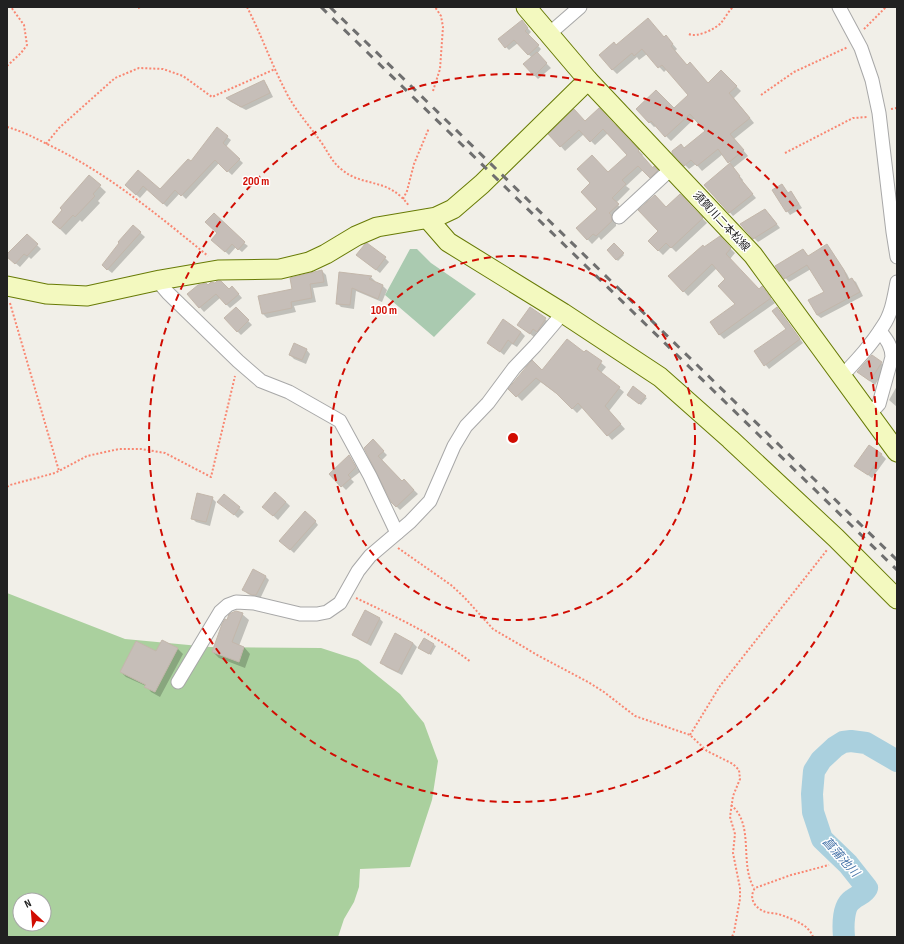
<svg xmlns="http://www.w3.org/2000/svg" width="904" height="944" viewBox="0 0 904 944" font-family="'Sofia Sans Condensed','Noto Sans JP',sans-serif">
<rect width="100%" height="100%" fill="#f1efe8"/>
<path fill="#aad09e" fill-rule="evenodd" d="M 7,593 L 125,639 L 210,647 L 321,648 L 358,660 L 400,694 L 424,723 L 438,761 L 432,800 L 410,867 L 360,869 L 359,887 L 354,902 L 344,919 L 338,937 L 7,937 ZM 20,900 L 44,900 L 44,924 L 20,924 Z"/>
<path fill="#aacab0" d="M 410,249 L 417,249 L 431,263 L 476,294 L 434,337 L 385,295 Z"/>
<g fill="#0003">
<path d="M 525,25 L 531,32 L 528,35 L 541,49 L 537,54 L 551,68 L 538,79 L 534,75 L 532,58 L 518,43 L 509,50 L 506,47 Z"/>
<path d="M 664,38 L 671,42 L 677,49 L 675,51 L 687,66 L 708,84 L 721,71 L 741,91 L 734,98 L 754,123 L 734,139 L 748,156 L 733,168 L 743,180 L 742,182 L 756,198 L 733,216 L 706,185 L 731,164 L 723,154 L 702,171 L 696,164 L 689,169 L 673,153 L 685,149 L 706,132 L 695,118 L 671,141 L 656,126 L 654,127 L 637,109 L 674,110 L 689,96 L 667,69 L 664,72 L 647,54 L 639,60 L 637,57 L 617,74 L 612,69 L 617,46 Z"/>
<path d="M 263,81 L 267,85 L 273,97 L 246,110 L 231,102 L 227,99 Z"/>
<path d="M 599,109 L 643,155 L 641,156 L 653,169 L 654,168 L 662,175 L 655,182 L 643,170 L 626,186 L 630,189 L 616,203 L 622,209 L 616,221 L 616,226 L 601,240 L 599,237 L 592,244 L 577,228 L 598,209 L 608,173 L 629,155 L 608,133 L 595,145 L 584,134 L 565,151 L 550,134 L 585,122 Z"/>
<path d="M 217,129 L 231,140 L 226,147 L 243,163 L 232,175 L 219,163 L 186,199 L 180,193 L 167,207 L 148,189 L 140,198 L 130,189 L 138,172 L 160,190 L 191,163 Z"/>
<path d="M 89,176 L 106,192 L 98,201 L 100,203 L 82,222 L 80,220 L 66,235 L 53,222 Z"/>
<path d="M 782,185 L 788,194 L 791,192 L 794,196 L 802,208 L 790,215 L 787,211 Z"/>
<path d="M 680,196 L 707,223 L 676,252 L 671,247 L 663,255 L 649,241 L 660,231 L 667,209 Z"/>
<path d="M 769,214 L 780,228 L 758,242 L 754,238 Z"/>
<path d="M 133,226 L 145,237 L 112,273 L 107,269 L 120,243 Z"/>
<path d="M 720,238 L 735,253 L 730,259 L 759,290 L 762,288 L 775,303 L 724,339 L 719,334 L 737,304 L 727,279 L 717,268 L 688,296 L 670,276 L 704,248 Z"/>
<path d="M 213,240 L 244,243 L 248,246 L 242,252 L 236,247 L 229,255 Z"/>
<path d="M 37,245 L 41,249 L 31,259 L 29,257 L 20,267 L 7,256 Z"/>
<path d="M 614,245 L 624,255 L 618,261 L 608,250 Z"/>
<path d="M 827,246 L 847,274 L 850,280 L 852,279 L 856,282 L 863,296 L 821,318 L 817,315 L 825,292 L 811,269 L 789,282 L 776,267 L 803,250 L 809,257 Z"/>
<path d="M 357,255 L 385,258 L 389,262 L 380,273 Z"/>
<path d="M 322,271 L 326,275 L 328,286 L 313,288 L 316,302 L 294,306 L 296,312 L 267,318 L 263,314 L 259,297 L 293,289 Z"/>
<path d="M 340,273 L 371,277 L 375,281 L 373,282 L 383,286 L 387,290 L 382,302 L 356,291 L 354,309 L 341,307 L 337,303 Z"/>
<path d="M 208,286 L 236,291 L 242,298 L 230,308 L 220,298 L 204,312 L 188,294 Z"/>
<path d="M 236,308 L 252,325 L 241,335 L 237,331 Z"/>
<path d="M 530,308 L 550,323 L 541,335 L 537,332 L 534,337 L 519,325 Z"/>
<path d="M 777,308 L 803,343 L 769,369 L 755,352 L 787,330 Z"/>
<path d="M 521,332 L 525,336 L 517,347 L 512,344 L 504,355 L 488,342 Z"/>
<path d="M 306,349 L 310,354 L 306,364 L 294,359 L 290,355 Z"/>
<path d="M 587,351 L 606,367 L 601,373 L 624,392 L 609,411 L 625,429 L 612,440 L 583,407 L 577,413 L 562,398 L 541,382 L 522,401 L 510,389 L 542,372 L 585,354 Z"/>
<path d="M 872,356 L 886,367 L 875,385 L 858,372 Z"/>
<path d="M 897,386 L 897,407 L 889,400 Z"/>
<path d="M 630,396 L 645,397 L 647,398 L 641,405 Z"/>
<path d="M 373,441 L 387,455 L 382,460 L 402,482 L 404,480 L 418,494 L 400,510 L 392,502 L 365,448 Z"/>
<path d="M 882,455 L 886,459 L 872,478 L 856,466 Z"/>
<path d="M 349,457 L 360,472 L 351,479 L 354,482 L 346,490 L 330,474 Z"/>
<path d="M 224,495 L 244,512 L 238,518 L 223,505 Z"/>
<path d="M 212,498 L 216,502 L 210,526 L 196,522 L 192,518 Z"/>
<path d="M 286,502 L 290,506 L 278,520 L 268,511 Z"/>
<path d="M 315,521 L 318,525 L 294,553 L 284,544 Z"/>
<path d="M 265,576 L 269,580 L 260,599 L 248,594 L 244,590 Z"/>
<path d="M 242,614 L 249,620 L 239,646 L 244,647 L 250,654 L 245,668 L 219,658 L 213,652 Z"/>
<path d="M 379,618 L 383,622 L 371,646 L 358,639 L 354,635 Z"/>
<path d="M 424,640 L 436,646 L 431,655 L 419,648 Z"/>
<path d="M 413,643 L 417,647 L 402,675 L 386,667 L 382,663 Z"/>
<path d="M 177,648 L 183,654 L 160,697 L 151,692 L 146,686 L 126,677 L 121,672 L 157,652 Z"/>
</g>
<g fill="none" stroke-linecap="round" stroke-linejoin="round">
<path stroke="#aad0de" stroke-width="22" d="M 844,937 C 843,926 843,906 852,900 C 858,895 864,894 867,888 L 848,864 L 822,839 L 813,812 L 812,794 L 814,771 L 821,760 L 835,747 L 843,742 L 851,741 L 866,743 L 897,761"/>
</g>
<g fill="#c6beb8" stroke="#c3b7ab">
<path d="M 648,18 L 664,37 L 666,35 L 673,44 L 671,46 L 687,65 L 690,62 L 708,83 L 721,70 L 737,86 L 729,93 L 750,118 L 730,134 L 744,150 L 728,163 L 718,149 L 697,166 L 691,160 L 684,166 L 672,153 L 672,151 L 681,144 L 684,148 L 705,131 L 690,114 L 665,137 L 651,121 L 649,123 L 636,109 L 656,90 L 674,108 L 688,95 L 662,65 L 658,68 L 642,49 L 634,56 L 632,53 L 612,70 L 599,55 L 614,42 L 616,45 Z"/>
<path d="M 522,20 L 528,28 L 525,31 L 539,45 L 528,55 L 514,40 L 505,48 L 498,39 Z"/>
<path d="M 537,52 L 547,63 L 534,76 L 523,64 Z"/>
<path d="M 264,80 L 270,93 L 241,107 L 226,98 Z"/>
<path d="M 599,108 L 639,150 L 638,151 L 653,168 L 654,166 L 658,170 L 650,178 L 638,166 L 622,180 L 626,184 L 612,198 L 619,204 L 609,213 L 611,215 L 612,221 L 596,236 L 593,234 L 587,240 L 576,228 L 597,209 L 581,192 L 590,183 L 577,169 L 592,155 L 608,172 L 627,155 L 603,129 L 590,142 L 579,130 L 560,147 L 548,134 L 574,109 L 585,121 Z"/>
<path d="M 217,127 L 228,136 L 223,143 L 240,159 L 227,172 L 215,160 L 181,196 L 175,190 L 163,204 L 143,186 L 136,195 L 125,185 L 138,170 L 160,189 L 188,159 L 191,161 Z"/>
<path d="M 730,163 L 740,176 L 739,177 L 753,194 L 729,213 L 704,185 Z"/>
<path d="M 89,175 L 101,185 L 93,194 L 95,196 L 75,217 L 73,215 L 60,229 L 52,222 L 62,210 L 60,208 L 82,183 Z"/>
<path d="M 782,184 L 788,193 L 791,191 L 799,204 L 786,212 L 772,190 Z"/>
<path d="M 680,194 L 703,218 L 671,248 L 666,243 L 658,251 L 648,241 L 658,231 L 638,210 L 655,195 L 666,207 Z"/>
<path d="M 765,209 L 777,224 L 753,239 L 740,224 Z"/>
<path d="M 214,213 L 245,242 L 238,250 L 232,244 L 225,252 L 211,240 L 217,233 L 205,222 Z"/>
<path d="M 133,225 L 141,232 L 107,270 L 102,265 L 119,243 L 118,242 Z"/>
<path d="M 27,234 L 38,244 L 27,256 L 24,254 L 15,264 L 7,257 L 7,254 Z"/>
<path d="M 720,236 L 731,248 L 726,254 L 759,289 L 762,286 L 771,298 L 719,335 L 710,322 L 735,304 L 718,286 L 725,279 L 712,264 L 683,292 L 668,276 L 703,245 L 704,247 Z"/>
<path d="M 367,243 L 386,257 L 376,270 L 356,255 L 365,244 Z"/>
<path d="M 614,243 L 624,253 L 616,260 L 607,250 Z"/>
<path d="M 827,244 L 844,270 L 848,280 L 852,278 L 860,292 L 817,315 L 808,300 L 824,292 L 807,265 L 784,279 L 775,266 L 803,249 L 808,256 Z"/>
<path d="M 322,270 L 324,282 L 310,284 L 312,298 L 291,302 L 292,308 L 262,314 L 258,296 L 292,289 L 290,278 Z"/>
<path d="M 339,272 L 372,276 L 369,279 L 383,285 L 378,299 L 352,288 L 350,305 L 336,304 Z"/>
<path d="M 217,281 L 221,281 L 229,289 L 232,286 L 239,294 L 226,305 L 216,294 L 199,308 L 187,294 L 198,285 L 206,283 L 208,285 L 211,282 L 215,283 Z"/>
<path d="M 236,307 L 249,320 L 237,332 L 224,318 Z"/>
<path d="M 530,307 L 546,318 L 537,332 L 533,329 L 530,334 L 517,325 Z"/>
<path d="M 777,307 L 800,339 L 764,366 L 754,351 L 786,329 L 772,311 Z"/>
<path d="M 503,319 L 521,332 L 513,344 L 508,340 L 500,352 L 487,343 Z"/>
<path d="M 567,339 L 584,352 L 586,350 L 602,361 L 597,369 L 620,387 L 605,406 L 621,424 L 607,436 L 578,403 L 572,409 L 556,393 L 536,378 L 516,397 L 508,389 L 532,360 L 542,370 Z"/>
<path d="M 294,343 L 307,349 L 302,360 L 289,355 Z"/>
<path d="M 872,355 L 882,362 L 870,381 L 857,372 Z"/>
<path d="M 633,386 L 646,396 L 639,404 L 627,395 Z"/>
<path d="M 373,439 L 384,451 L 378,456 L 402,481 L 404,479 L 414,490 L 396,507 L 391,502 L 364,448 Z"/>
<path d="M 869,445 L 882,454 L 868,475 L 854,466 Z"/>
<path d="M 349,455 L 356,467 L 348,475 L 351,478 L 341,487 L 329,474 Z"/>
<path d="M 275,492 L 286,502 L 273,516 L 262,507 Z"/>
<path d="M 197,493 L 213,497 L 206,522 L 191,519 Z"/>
<path d="M 224,494 L 240,507 L 234,515 L 217,502 Z"/>
<path d="M 305,511 L 316,521 L 290,550 L 279,541 Z"/>
<path d="M 253,569 L 266,576 L 256,595 L 252,595 L 242,590 Z"/>
<path d="M 365,610 L 380,618 L 367,643 L 352,635 Z"/>
<path d="M 236,611 L 243,613 L 232,642 L 244,647 L 239,662 L 212,652 L 222,624 L 225,619 L 227,620 L 229,614 Z"/>
<path d="M 395,633 L 413,643 L 398,672 L 380,663 Z"/>
<path d="M 424,638 L 434,644 L 429,654 L 418,648 Z"/>
<path d="M 162,640 L 178,648 L 155,692 L 144,687 L 146,685 L 120,672 L 136,641 L 156,651 Z"/>
</g>
<g fill="none" stroke-linecap="round" stroke-linejoin="round">
<g stroke="#a8a8a8" stroke-width="15">
<g id="street">
<path d="M 839,7 L 861,48 L 872,80 L 879,113 L 893,232 L 897,257"/>
<path d="M 549,34 L 580,7"/>
<path d="M 619,217 L 672,168"/>
<path d="M 160,280 L 162,286 L 168,293 L 238,361 L 261,381 L 289,392 L 340,421 L 370,476 L 397,533"/>
<path d="M 842,376 C 857,360 872,344 883,326 C 892,313 894,297 897,282"/>
<path d="M 870,414 L 879,404 L 892,357 C 892,346 886,339 880,331"/>
<path d="M 178,682 L 220,612 L 228,605 L 236,602 L 254,603 L 300,614 L 317,614 L 327,612 L 340,603 L 358,571 L 370,556 L 410,522 L 430,501 L 454,446 L 466,426 L 488,403 L 514,368 L 535,346 L 563,313"/>
</g>
</g>
<g stroke="#687b06" stroke-width="21">
<g id="secondary">
<path d="M 526,7 L 588,80 L 753,255 L 897,452"/>
<path d="M 428,219 L 448,242 L 563,313 L 660,377 L 730,439 L 836,538 L 897,599"/>
<path d="M 7,286 L 46,294 L 87,296 L 160,280 L 218,270 L 280,269 L 309,262 L 326,254 L 356,236 L 377,227 L 436,217 L 453,209 L 482,184 L 588,80"/>
</g>
</g>
<g stroke="#f98772" stroke-width="2" stroke-dasharray="2 2" stroke-linecap="butt">
<path d="M 247,7 C 261,34 271,63 285,90 C 294,109 309,125 321,142 C 328,152 332,162 341,169 C 363,188 389,177 409,206"/>
<path d="M 138,8 L 141,7"/>
<path d="M 864,29 L 886,7"/>
<path d="M 689,34 C 697,38 715,29 721,23 C 725,18 728,12 733,7"/>
<path d="M 7,66 L 21,53 L 27,45 L 24,25 L 11,7"/>
<path d="M 433,91 L 440,69 L 443,27 L 441,16 L 435,7"/>
<path d="M 761,95 L 794,72 L 848,47"/>
<path d="M 891,109 L 897,108"/>
<path d="M 7,127 C 22,131 35,138 49,145 C 107,173 158,215 208,256"/>
<path d="M 46,144 L 59,128 L 115,78 L 139,68 L 163,69 L 183,76 L 212,97 L 275,69"/>
<path d="M 785,153 L 853,118 L 868,117"/>
<path d="M 403,199 L 407,191 L 414,164 L 429,128"/>
<path d="M 10,303 L 59,471"/>
<path d="M 7,487 L 10,485 L 55,473 L 87,456 L 119,449 L 141,449 L 165,453 L 211,477 L 235,376"/>
<path d="M 398,548 L 451,585 L 464,597 L 493,629 L 539,656 L 588,682 L 604,692 L 635,716 L 690,735 L 707,751 L 733,764 L 739,770 L 740,779 L 733,796 L 730,817 L 735,834 L 733,853 L 740,888 L 740,899 L 734,932 L 732,937"/>
<path d="M 356,598 C 396,617 435,635 471,662"/>
<path d="M 690,735 L 720,686 L 827,550"/>
<path d="M 731,805 C 755,825 739,863 754,888"/>
<path d="M 813,937 C 812,934 810,931 808,929 C 803,923 785,916 778,914 C 773,913 767,913 763,911 C 753,906 749,897 755,888 L 791,875 L 829,865"/>
</g>
<use href="#street" stroke="#fff" stroke-width="13"/>
<use href="#secondary" stroke="#f3f9bf" stroke-width="19"/>
<g stroke="#6f6f6f" stroke-width="3" stroke-dasharray="8 8" stroke-linecap="butt">
<path d="M 321,7 L 897,570"/>
<path d="M 330,7 L 897,560"/>
</g>
</g>
<g fill="none" stroke="#d10c02" stroke-width="2" stroke-dasharray="7 5">
<circle cx="513" cy="438" r="182"/>
<circle cx="513" cy="438" r="364"/>
</g>
<g text-anchor="middle" stroke-width="3" stroke-linejoin="round" paint-order="stroke">
<g font-size="11" fill="#212121" stroke="#fff">
<text transform="translate(722 221) rotate(47)" y="4">須賀川二本松線</text>
</g>
<g font-size="12" font-style="italic" fill="#4a76aa" stroke="#fff">
<text transform="translate(841 857) rotate(48)" y="4">菖蒲池川</text>
</g>
</g>
<circle cx="513" cy="438" r="6" fill="#d10c02" stroke="#fff" stroke-width="2"/>
<g font-size="12" text-anchor="middle" font-weight="bold" fill="#d10c02" stroke="#fff" stroke-width="3" stroke-linejoin="round" paint-order="stroke">
<text x="256" y="185">200 m</text>
<text x="384" y="314">100 m</text>
</g>
<rect width="904" height="944" fill="none" stroke="#212121" stroke-width="16"/>
<g transform="translate(32 912) rotate(334)"><circle r="19" fill="#ffffff" stroke="#a6a6a6"/>
<path d="M0-3L7 15L0 10L-7 15Z" fill="#d10c02"/>
<text y="-6" font-size="11" font-weight="bold" text-anchor="middle" fill="#212121">N</text>
</g>
</svg>
